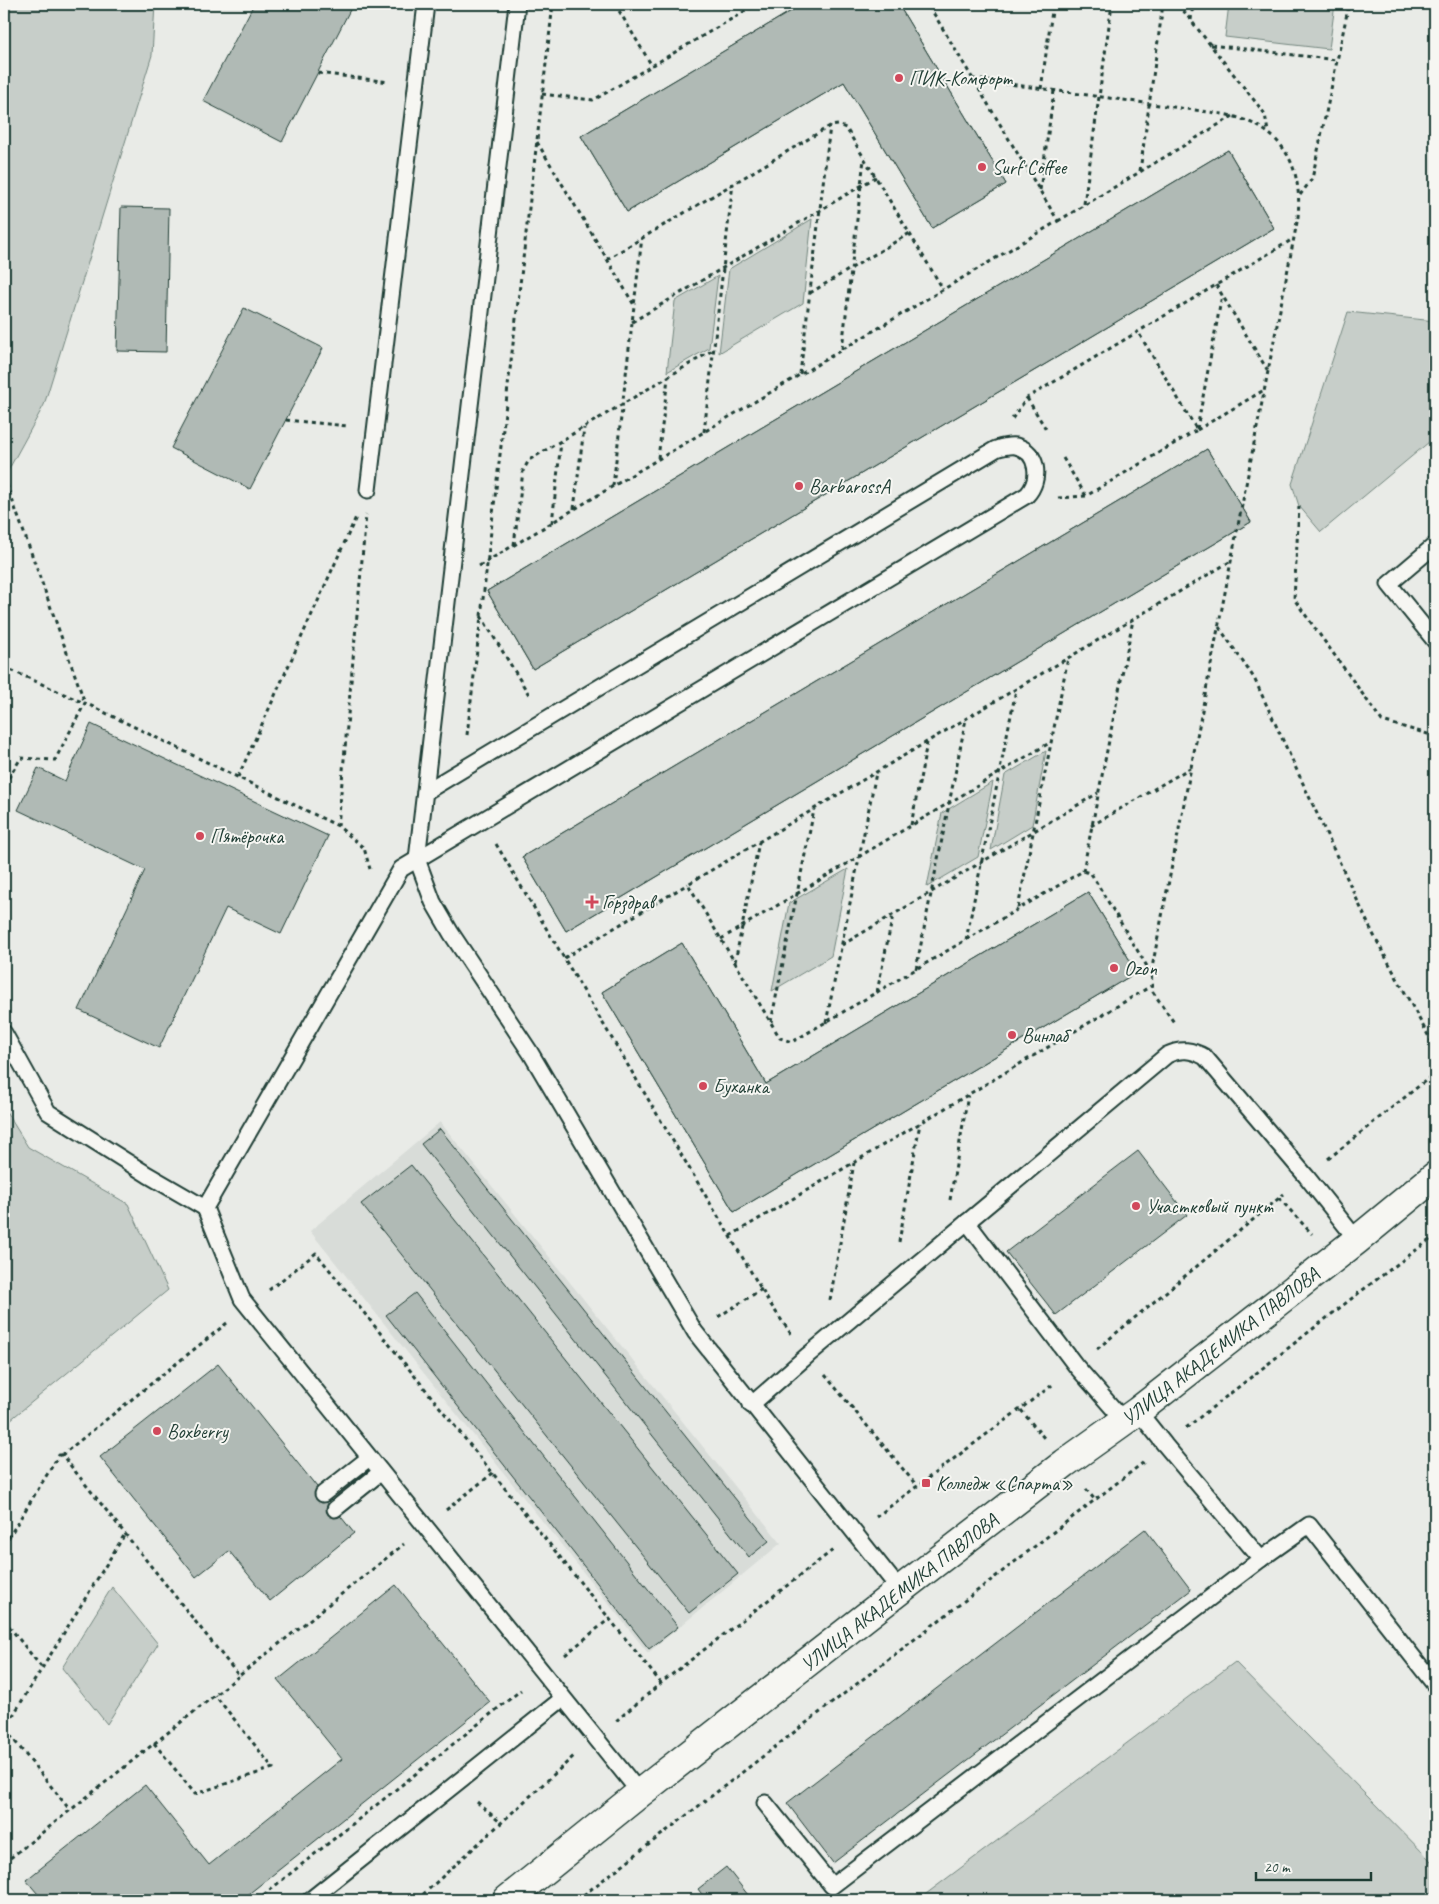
<svg xmlns="http://www.w3.org/2000/svg" width="1439" height="1904" viewBox="0 0 1439 1904" font-family="Caveat,sans-serif">
<rect width="100%" height="100%" fill="#e9ebe7"/>
<filter id="ink" filterUnits="userSpaceOnUse"><feTurbulence type="fractalNoise" baseFrequency=".02" numOctaves="2"/><feDisplacementMap in="SourceGraphic" scale="10" xChannelSelector="R" yChannelSelector="G"/><feConvolveMatrix kernelMatrix="1 2 1 2 8 2 1 2 1" color-interpolation-filters="sRGB"/></filter>
<g filter="url(#ink)">
<path fill="#d8dcd8" d="M 440,1122 L 781,1543 L 648,1653 L 310,1231 Z"/>
<g fill="#c7cec9" stroke="#73867e">
<path d="M 4,4 L 155,4 L 152,55 L 44,405 L 4,478 Z"/>
<path d="M 1229,4 L 1335,4 L 1329,49 L 1225,37 Z"/>
<path d="M 812,219 L 803,303 L 719,353 L 729,269 Z"/>
<path d="M 718,276 L 709,348 L 667,372 L 675,301 Z"/>
<path d="M 1348,312 L 1435,321 L 1435,437 L 1321,532 L 1299,506 L 1292,484 Z"/>
<path d="M 1046,751 L 1032,825 L 991,850 L 1005,775 Z"/>
<path d="M 993,782 L 978,857 L 927,887 L 942,813 Z"/>
<path d="M 848,869 L 831,956 L 772,991 L 789,903 Z"/>
<path d="M 4,1108 L 28,1147 L 128,1204 L 168,1290 L 4,1425 Z"/>
<path d="M 112,1587 L 158,1644 L 107,1724 L 62,1668 Z"/>
<path d="M 1235,1662 L 1435,1865 L 1435,1900 L 918,1900 Z"/>
</g>
<g fill="#b0bab5" stroke="#1f3d34">
<path d="M 254,4 L 353,4 L 282,142 L 203,101 Z"/>
<path d="M 803,4 L 898,4 L 1006,184 L 932,228 L 844,82 L 627,212 L 581,136 Z"/>
<path d="M 803,4 L 898,4 L 1006,184 L 932,228 L 844,82 L 627,212 L 581,136 Z"/>
<path d="M 1228,150 L 1274,228 L 533,669 L 487,591 Z"/>
<path d="M 1228,150 L 1274,228 L 533,669 L 487,591 Z"/>
<path d="M 121,207 L 169,208 L 166,352 L 117,351 Z"/>
<path d="M 244,308 L 323,348 L 250,489 L 171,448 Z"/>
<path d="M 1207,449 L 1251,522 L 566,931 L 522,857 Z"/>
<path d="M 1207,449 L 1251,522 L 566,931 L 522,857 Z"/>
<path d="M 91,724 L 328,836 L 281,934 L 226,908 L 159,1048 L 79,1010 L 145,870 L 18,810 L 38,768 L 65,781 Z"/>
<path d="M 1088,892 L 1137,972 L 734,1212 L 602,992 L 682,943 L 766,1084 Z"/>
<path d="M 1088,892 L 1137,972 L 734,1212 L 602,992 L 682,943 L 766,1084 Z"/>
<path d="M 440,1129 L 769,1541 L 749,1557 L 421,1144 Z"/>
<path d="M 1138,1151 L 1187,1215 L 1056,1315 L 1006,1252 Z"/>
<path d="M 411,1165 L 738,1574 L 689,1613 L 361,1204 Z"/>
<path d="M 415,1293 L 678,1627 L 649,1649 L 386,1315 Z"/>
<path d="M 218,1364 L 354,1533 L 270,1601 L 229,1551 L 196,1577 L 100,1457 Z"/>
<path d="M 1145,1529 L 1191,1590 L 833,1863 L 787,1803 Z"/>
<path d="M 396,1585 L 490,1702 L 241,1900 L 43,1900 L 26,1880 L 145,1785 L 209,1865 L 342,1759 L 278,1680 Z"/>
<path d="M 726,1867 L 752,1900 L 706,1900 L 698,1889 Z"/>
</g>
<g fill="none" stroke-linecap="round" stroke-linejoin="round">
<g stroke="#1f3d34" stroke-width="19">
<g id="lane">
<path d="M 517,4 L 417,859 L 433,902 L 451,933 L 530,1052 L 695,1332 L 900,1590"/>
<path d="M 368,490 L 426,4"/>
<path d="M 1435,545 L 1389,584 L 1435,641"/>
<path d="M 425,792 L 996,449 C 1002,447 1009,445 1016,446 C 1039,452 1041,480 1027,495 L 401,869 L 205,1208 L 242,1299 L 640,1793"/>
<path d="M 4,1033 L 48,1112 L 148,1175 L 205,1208"/>
<path d="M 967,1222 L 1076,1366 L 1124,1421"/>
<path d="M 751,1405 L 808,1355 L 1167,1055 C 1181,1048 1192,1050 1205,1057 L 1306,1176 L 1357,1240"/>
<path d="M 323,1494 L 369,1458"/>
<path d="M 335,1509 L 381,1472"/>
<path d="M 1261,1559 L 1309,1525 L 1435,1685"/>
<path d="M 765,1803 L 832,1886 L 1261,1559 L 1165,1445 L 1138,1411"/>
<path d="M 310,1900 L 562,1699"/>
</g>
</g>
<g stroke="#1f3d34" stroke-width="31">
<path id="secondary" d="M 507,1900 L 640,1793 L 900,1590 L 1065,1463 L 1138,1411 L 1357,1240 L 1435,1176"/>
</g>
<g stroke="#1f3d34" stroke-width="3" stroke-dasharray="4 4" stroke-linecap="butt">
<path d="M 615,4 L 652,66"/>
<path d="M 1178,4 L 1265,114 L 1268,132"/>
<path d="M 1191,20 L 1193,4"/>
<path d="M 1211,45 L 1337,60"/>
<path d="M 318,73 L 389,82"/>
<path d="M 973,79 L 1223,114 C 1279,125 1303,161 1298,217 L 1151,973 L 1153,992 L 1175,1024"/>
<path d="M 1041,89 L 1053,4"/>
<path d="M 542,94 L 593,100 L 597,98 L 757,4"/>
<path d="M 537,142 L 607,259 L 830,126 L 838,125 L 846,128 L 943,289"/>
<path d="M 1140,171 L 1163,4"/>
<path d="M 1040,190 L 1054,91"/>
<path d="M 1300,195 L 1312,179 L 1349,4"/>
<path d="M 1084,204 L 1112,4"/>
<path d="M 1058,221 L 1233,116"/>
<path d="M 607,259 L 634,305"/>
<path d="M 1216,285 L 1268,371"/>
<path d="M 810,293 L 910,233"/>
<path d="M 632,322 L 876,177"/>
<path d="M 842,349 L 864,159"/>
<path d="M 800,374 L 830,126"/>
<path d="M 1027,398 L 1046,429"/>
<path d="M 1012,419 L 1027,398 L 1293,239"/>
<path d="M 286,420 L 348,426"/>
<path d="M 1197,429 L 1222,295"/>
<path d="M 1197,430 L 1264,390"/>
<path d="M 704,432 L 733,183"/>
<path d="M 658,458 L 668,378"/>
<path d="M 1063,458 L 1086,496"/>
<path d="M 4,477 L 85,703"/>
<path d="M 613,486 L 642,237"/>
<path d="M 1058,498 L 1086,496 L 1197,430 L 1138,332"/>
<path d="M 1299,506 L 1294,599 L 1382,721 L 1435,736"/>
<path d="M 574,509 L 584,428"/>
<path d="M 552,523 L 561,442"/>
<path d="M 514,545 L 523,471 L 529,460 L 713,350"/>
<path d="M 479,566 L 1058,221 L 928,4"/>
<path d="M 481,616 L 531,698"/>
<path d="M 1219,627 L 1254,678 L 1372,932 L 1435,1048"/>
<path d="M 4,667 L 84,703"/>
<path d="M 467,735 L 553,4"/>
<path d="M 238,777 L 357,515"/>
<path d="M 4,785 L 21,758 L 55,760 L 85,703 L 338,826 L 364,848 L 370,869"/>
<path d="M 911,825 L 927,743"/>
<path d="M 338,826 L 366,515"/>
<path d="M 1091,826 L 1190,768"/>
<path d="M 496,844 L 769,1302 L 791,1334"/>
<path d="M 1083,871 L 1133,620"/>
<path d="M 1018,908 L 1068,658"/>
<path d="M 721,939 L 1051,742"/>
<path d="M 966,940 L 1016,690"/>
<path d="M 842,945 L 1098,793"/>
<path d="M 564,958 L 688,884"/>
<path d="M 735,962 L 759,842"/>
<path d="M 916,969 L 966,719"/>
<path d="M 1151,973 L 1092,875 L 1090,873 L 1083,871 L 792,1042 L 780,1038 L 688,884 L 1231,561"/>
<path d="M 877,992 L 893,915"/>
<path d="M 771,1022 L 814,810"/>
<path d="M 826,1023 L 876,773"/>
<path d="M 1328,1159 L 1435,1073"/>
<path d="M 1279,1198 L 1312,1234"/>
<path d="M 950,1200 L 968,1095"/>
<path d="M 730,1236 L 1151,986"/>
<path d="M 899,1242 L 920,1123"/>
<path d="M 269,1290 L 316,1253 L 661,1683"/>
<path d="M 830,1300 L 854,1163"/>
<path d="M 718,1317 L 762,1289"/>
<path d="M 227,1323 L 62,1455 L 239,1676 L 404,1544"/>
<path d="M 1097,1349 L 1284,1194"/>
<path d="M 825,1375 L 917,1486"/>
<path d="M 1021,1410 L 1044,1438"/>
<path d="M 1186,1428 L 1360,1292 L 1435,1236"/>
<path d="M 1086,1489 L 1095,1500"/>
<path d="M 446,1510 L 493,1473"/>
<path d="M 876,1517 L 1055,1383"/>
<path d="M 4,1545 L 59,1455 L 62,1455"/>
<path d="M 4,1620 L 42,1668"/>
<path d="M 565,1655 L 609,1619"/>
<path d="M 616,1721 L 661,1683 L 833,1550"/>
<path d="M 5,1729 L 70,1810"/>
<path d="M 4,1730 L 125,1534"/>
<path d="M 154,1743 L 195,1794 L 273,1768 L 215,1695"/>
<path d="M 477,1802 L 501,1823"/>
<path d="M 4,1863 L 239,1676"/>
<path d="M 257,1900 L 521,1690"/>
<path d="M 417,1900 L 575,1755"/>
<path d="M 577,1900 L 1144,1462"/>
</g>
<use href="#lane" stroke="#f6f6f2" stroke-width="15"/>
<use href="#secondary" stroke="#f6f6f2" stroke-width="28"/>
</g>
</g>
<g fill="#d1495b" stroke="#f6f6f2" stroke-width="2">
<circle cx="899" cy="78" r="5"/>
<circle cx="982" cy="167" r="5"/>
<circle cx="799" cy="486" r="5"/>
<circle cx="200" cy="836" r="5"/>
<path d="M589.5 894.5h5v5h5v5h-5v5h-5v-5h-5v-5h5z"/>
<circle cx="1114" cy="968" r="5"/>
<circle cx="1012" cy="1035" r="5"/>
<circle cx="703" cy="1086" r="5"/>
<circle cx="1136" cy="1206" r="5"/>
<circle cx="157" cy="1431" r="5"/>
<rect x="921" y="1478" width="10" height="10" rx="2.5"/>
</g>
<g text-anchor="middle" stroke-width="4" stroke-linejoin="round" paint-order="stroke">
<g font-size="20" fill="#1f3d34" stroke="#f6f6f2" text-anchor="start">
<text x="909" y="85">ПИК-Комфорт</text>
<text x="992" y="174">Surf Coffee</text>
<text x="809" y="493">BarbarossA</text>
<text x="210" y="843">Пятёрочка</text>
<text x="602" y="909">Горздрав</text>
<text x="1124" y="975">Ozon</text>
<text x="1022" y="1042">Винлаб</text>
<text x="713" y="1093">Буханка</text>
<text x="1146" y="1213">Участковый пункт</text>
<text x="167" y="1438">Boxberry</text>
<text x="936" y="1490">Колледж «Спарта»</text>
</g>
<g font-size="20" fill="#1f3d34" stroke="#f6f6f2">
<text transform="translate(1220 1346) rotate(-38)" y="7">УЛИЦА АКАДЕМИКА ПАВЛОВА</text>
<text transform="translate(899 1592) rotate(-38)" y="7">УЛИЦА АКАДЕМИКА ПАВЛОВА</text>
</g>
</g>
<rect width="1439" height="1904" fill="none" stroke="#f6f6f2" stroke-width="20"/>
<rect x="10" y="10" width="1419" height="1884" fill="none" stroke="#1f3d34" stroke-width="2" filter="url(#ink)"/>
<path d="M1256 1872v8h115v-8" fill="none" stroke="#1f3d34" stroke-width="2.5"/>
<text x="1264" y="1872" font-size="15" fill="#1f3d34" stroke="#f6f6f2" stroke-width="4" paint-order="stroke">20 m</text>
</svg>
